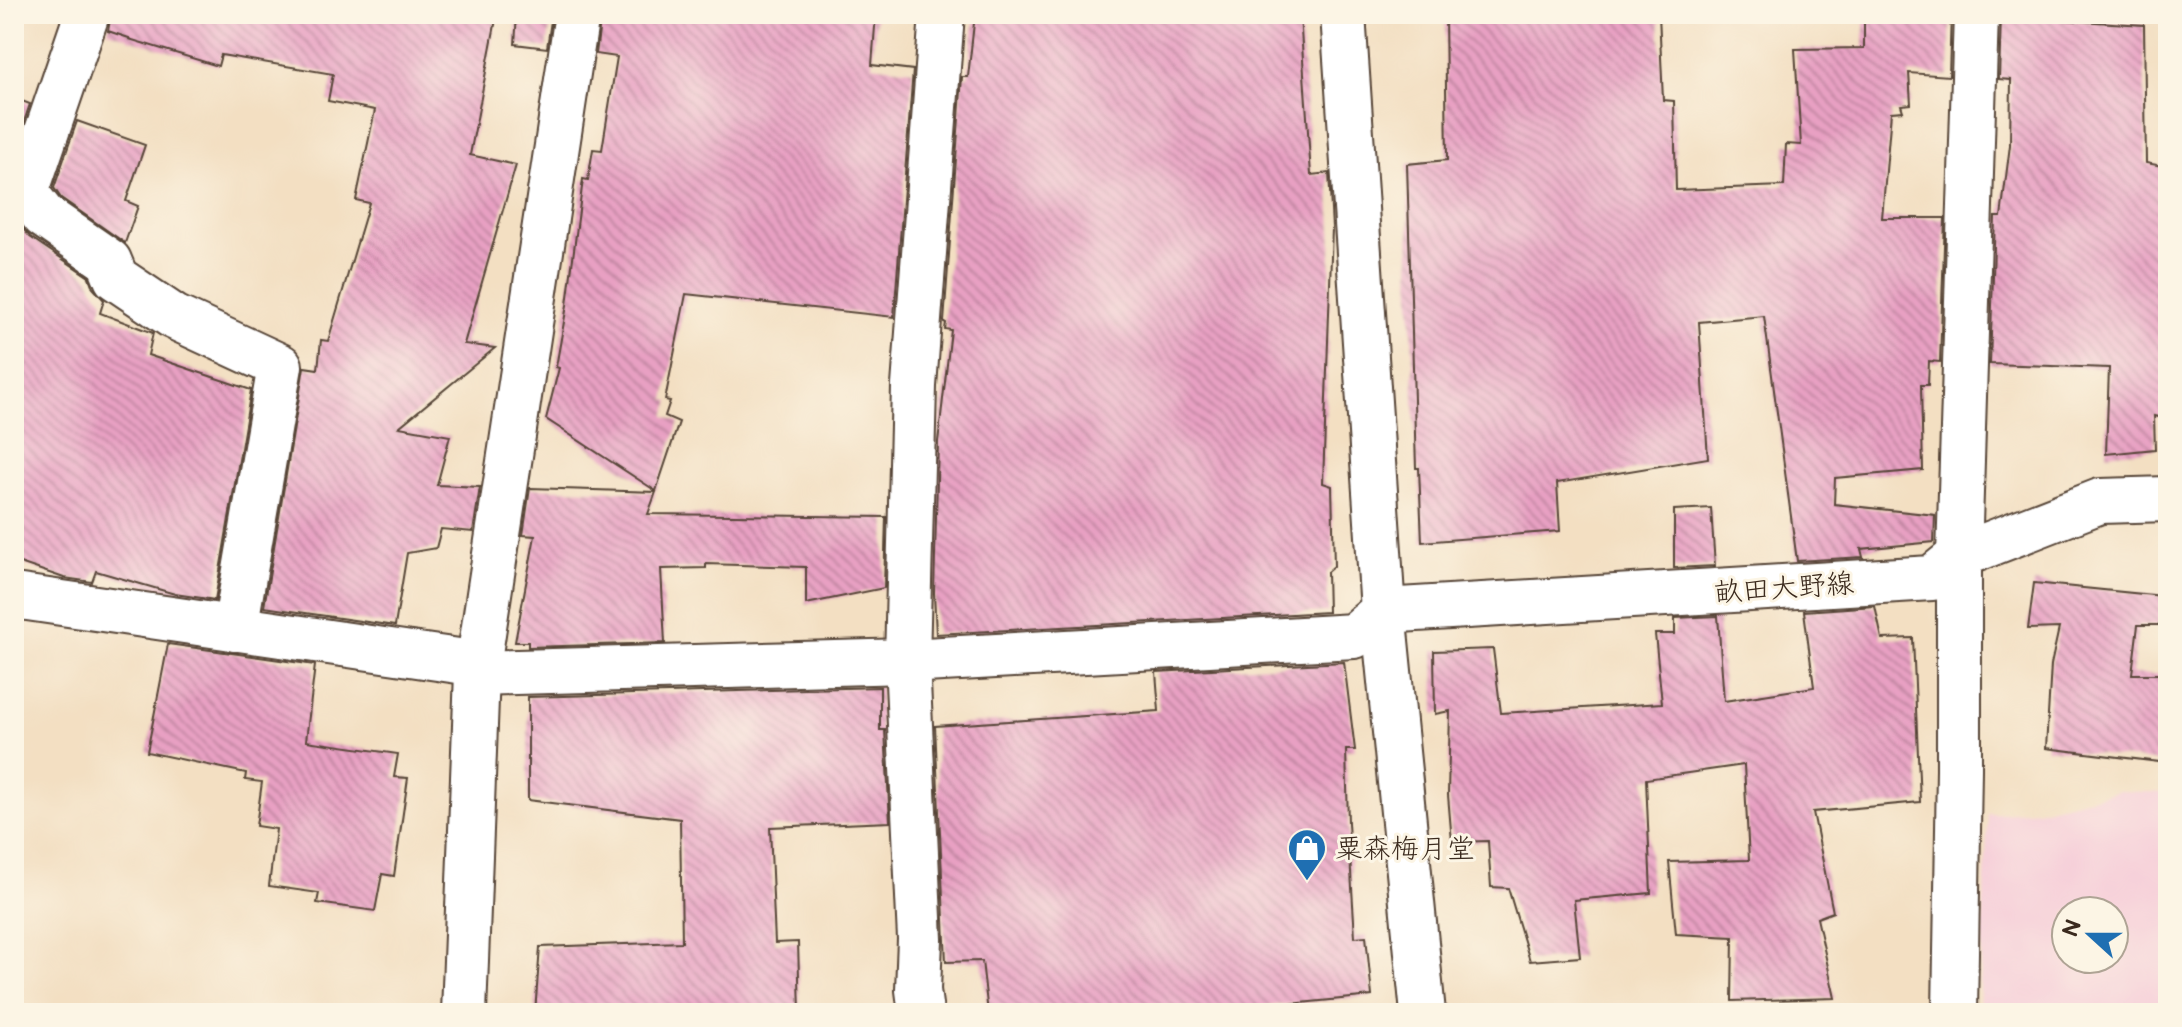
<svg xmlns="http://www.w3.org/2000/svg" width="2182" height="1027" viewBox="0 0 2182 1027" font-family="'Balsamiq Sans','Klee One',sans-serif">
<defs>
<pattern id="building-back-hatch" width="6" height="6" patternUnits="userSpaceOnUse" patternTransform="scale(2)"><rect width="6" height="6" fill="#e8a0c3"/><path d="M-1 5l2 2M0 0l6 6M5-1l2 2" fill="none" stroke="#bd839e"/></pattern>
</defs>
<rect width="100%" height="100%" fill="#fcf5e5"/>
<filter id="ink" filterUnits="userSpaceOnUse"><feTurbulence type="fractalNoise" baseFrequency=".0125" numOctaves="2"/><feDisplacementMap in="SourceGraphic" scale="16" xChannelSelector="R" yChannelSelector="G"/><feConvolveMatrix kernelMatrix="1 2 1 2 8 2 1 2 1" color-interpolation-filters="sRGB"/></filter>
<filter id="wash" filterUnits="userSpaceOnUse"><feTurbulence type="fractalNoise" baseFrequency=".006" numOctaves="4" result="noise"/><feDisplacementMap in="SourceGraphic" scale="32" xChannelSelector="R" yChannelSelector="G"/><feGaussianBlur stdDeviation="1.8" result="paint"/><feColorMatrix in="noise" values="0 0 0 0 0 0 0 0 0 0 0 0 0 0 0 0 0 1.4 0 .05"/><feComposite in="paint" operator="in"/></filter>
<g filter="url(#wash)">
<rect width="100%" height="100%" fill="#f3dfc2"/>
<path fill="#f6cfd9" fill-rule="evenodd" d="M 2120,791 L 2168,793 L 2168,1013 L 1979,1013 L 1988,814 L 2040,810 ZM 2066,911 L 2114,911 L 2114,959 L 2066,959 Z"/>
<g id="blocks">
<g fill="url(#building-back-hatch)">
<path d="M 111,14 L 497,14 L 470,155 L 516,165 L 464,344 L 495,348 L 399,427 L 450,436 L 437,485 L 480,487 L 473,532 L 441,529 L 436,548 L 407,553 L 395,626 L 264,607 L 304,367 L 318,369 L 321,340 L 328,341 L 369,203 L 356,200 L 375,110 L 328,101 L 333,74 L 221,55 L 218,66 L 129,39 L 129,38 L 108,31 Z"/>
<path d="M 517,14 L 552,14 L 547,48 L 515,44 Z"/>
<path d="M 601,14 L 876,14 L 872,65 L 913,70 L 894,317 L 686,294 L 665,400 L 670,401 L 665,416 L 679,422 L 656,491 L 546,419 L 559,368 L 556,367 L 567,305 L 583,179 L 588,180 L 593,149 L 602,150 L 617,57 L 596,54 Z"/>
<path d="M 975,14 L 1199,14 L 1199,21 L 1300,16 L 1311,175 L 1329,173 L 1332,228 L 1323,483 L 1332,486 L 1334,566 L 1327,572 L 1328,612 L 936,634 L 934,593 L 938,442 L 951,330 L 945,329 L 946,323 L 944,322 L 962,77 L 968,77 Z"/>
<path d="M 1445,14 L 1659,14 L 1663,100 L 1674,101 L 1676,190 L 1784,186 L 1786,144 L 1801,145 L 1795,49 L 1864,48 L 1864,14 L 1951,14 L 1949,76 L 1909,73 L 1911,104 L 1901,105 L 1903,111 L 1891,112 L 1882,218 L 1945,218 L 1940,362 L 1929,361 L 1928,385 L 1921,385 L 1923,470 L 1835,478 L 1834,504 L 1935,515 L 1934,542 L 1861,549 L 1863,557 L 1797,561 L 1764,316 L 1699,322 L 1708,458 L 1557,483 L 1560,531 L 1422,542 L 1419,468 L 1416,468 L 1407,164 L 1447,160 Z"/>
<path d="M 2001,16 L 2144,25 L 2146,163 L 2168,167 L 2168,419 L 2154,416 L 2155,449 L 2106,454 L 2109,368 L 1990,364 L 1995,217 L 2001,217 L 2010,145 L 2011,80 L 1999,79 Z"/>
<path d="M 14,98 L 30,104 L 14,151 Z"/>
<path d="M 77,121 L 145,145 L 126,201 L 138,206 L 125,243 L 61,198 L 54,188 Z"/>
<path d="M 14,218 L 30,237 L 89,277 L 93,288 L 104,300 L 100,313 L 153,333 L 148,355 L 251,390 L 215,600 L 175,594 L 96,571 L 92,582 L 64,578 L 14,561 Z"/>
<path d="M 530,488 L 656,492 L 648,514 L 886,517 L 884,588 L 806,604 L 806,567 L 706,564 L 706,568 L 661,569 L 665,643 L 528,647 L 528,642 L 515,642 L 535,536 L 523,535 Z"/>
<path d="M 1711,508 L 1715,566 L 1674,568 L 1674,510 Z"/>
<path d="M 2034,583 L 2162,596 L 2161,625 L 2138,625 L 2132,674 L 2168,674 L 2168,763 L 2046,748 L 2051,665 L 2059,628 L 2028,629 Z"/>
<path d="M 1875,606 L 1882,639 L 1913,638 L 1920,802 L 1813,812 L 1833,912 L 1817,918 L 1835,998 L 1732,1001 L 1733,937 L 1676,934 L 1669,862 L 1749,860 L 1744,765 L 1646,779 L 1651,893 L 1574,900 L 1580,957 L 1530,961 L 1508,888 L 1491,887 L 1488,841 L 1452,842 L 1448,795 L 1450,711 L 1435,714 L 1434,651 L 1493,649 L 1501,713 L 1662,703 L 1655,634 L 1675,634 L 1675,618 L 1718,616 L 1724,701 L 1814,687 L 1804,611 Z"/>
<path d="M 168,644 L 315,665 L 306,741 L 398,754 L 394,777 L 408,778 L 394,876 L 382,874 L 375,911 L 317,903 L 319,893 L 269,886 L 276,829 L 256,826 L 262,782 L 245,780 L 246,773 L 147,752 Z"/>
<path d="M 1344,662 L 1355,750 L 1346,750 L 1348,823 L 1355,937 L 1366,936 L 1372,996 L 1237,1009 L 1145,1013 L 988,1013 L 982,961 L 946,962 L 935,726 L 1159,711 L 1156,672 Z"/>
<path d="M 880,687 L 880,730 L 885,730 L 890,822 L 770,827 L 775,943 L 798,942 L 800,1013 L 535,1013 L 540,947 L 682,942 L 680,819 L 528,800 L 528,697 Z"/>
</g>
</g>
</g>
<g filter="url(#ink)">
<use href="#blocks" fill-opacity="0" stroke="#574537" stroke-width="2"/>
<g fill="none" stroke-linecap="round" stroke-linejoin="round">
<g stroke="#574537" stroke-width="48">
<g id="minor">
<path d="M 87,14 L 26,193 L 44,216 L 109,261 L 116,278 L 174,317 L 280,366 L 235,629"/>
<path d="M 14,596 L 479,664"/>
<path d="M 477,673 L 907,661 L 1354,636 L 1383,611 L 1343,14"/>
<path d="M 464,1013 L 477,673 L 577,14"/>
<path d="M 921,1013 L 918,990 L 920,939 L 907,661 L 914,386 L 942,14"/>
<path d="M 1955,1013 L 1959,769 L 1959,556 L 1976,14"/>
</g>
</g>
<g stroke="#574537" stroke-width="48">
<path id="tertiary" d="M 1383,611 L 1423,1013"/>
</g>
<g stroke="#574537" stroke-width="48">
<path id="secondary" d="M 1383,611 L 1932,578 L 1959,556 L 2100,501 L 2168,499"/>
</g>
<use href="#minor" stroke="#fff" stroke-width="44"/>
<use href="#tertiary" stroke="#fff" stroke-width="44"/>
<use href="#secondary" stroke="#fff" stroke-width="44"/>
</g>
</g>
<defs>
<g id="shop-pin" transform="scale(2)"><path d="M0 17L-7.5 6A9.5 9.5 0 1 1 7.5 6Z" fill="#1f6fb2" stroke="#fcf5e5"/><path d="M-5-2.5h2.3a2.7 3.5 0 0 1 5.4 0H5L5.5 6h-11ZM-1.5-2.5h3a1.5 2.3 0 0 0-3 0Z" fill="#fff"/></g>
</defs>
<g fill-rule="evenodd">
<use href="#shop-pin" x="1307" y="848"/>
</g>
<g text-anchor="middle" stroke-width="6" stroke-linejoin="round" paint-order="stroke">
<g font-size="28" fill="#3b2a1e" stroke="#fcf5e5">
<text transform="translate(1784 587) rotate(-4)" y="10">畝田大野線</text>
</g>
<g font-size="28" fill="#3b2a1e" stroke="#fcf5e5" text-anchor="start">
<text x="1335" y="858">粟森梅月堂</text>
</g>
</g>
<rect width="2182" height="1027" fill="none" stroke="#fcf5e5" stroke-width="48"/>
<g transform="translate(2090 935) rotate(291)"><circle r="38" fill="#fcf5e5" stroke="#afa495" stroke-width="2"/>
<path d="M0-6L14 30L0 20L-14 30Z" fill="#1f6fb2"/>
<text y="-12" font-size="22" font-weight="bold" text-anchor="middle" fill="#3b2a1e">N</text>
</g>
</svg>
